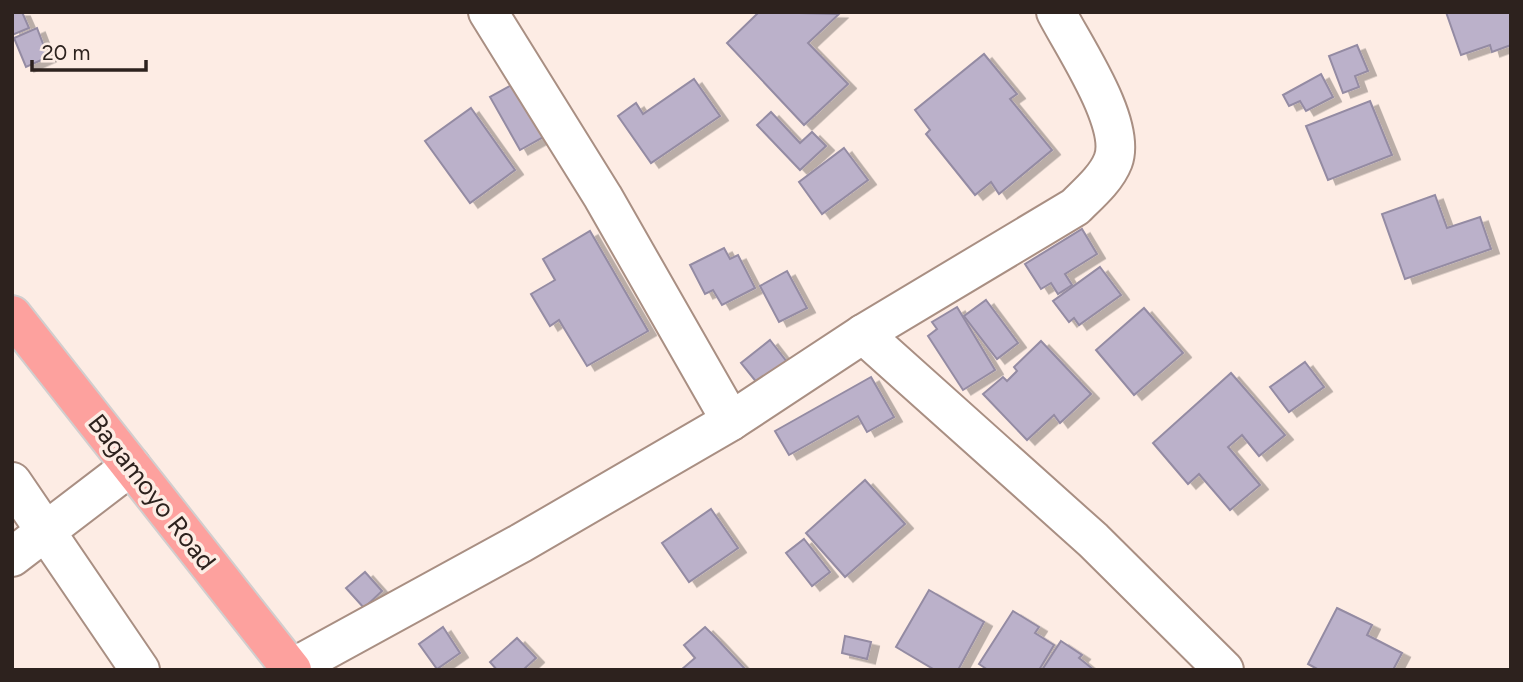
<svg xmlns="http://www.w3.org/2000/svg" width="1523" height="682" viewBox="0 0 1523 682" font-family="Figtree,sans-serif">
<defs>
<filter id="shadow"><feDropShadow dx="8" dy="4.5" stdDeviation="0" flood-color="#0004"/></filter>
</defs>
<rect width="100%" height="100%" fill="#fdece4"/>
<g fill="#bbb1ca" stroke="#948ba3" stroke-width="2" filter="url(#shadow)">
<path d="M 12,12 L 22,12 L 29,28 L 12,35 Z"/>
<path d="M 759,12 L 839,14 L 808,43 L 848,84 L 804,125 L 727,43 Z"/>
<path d="M 1446,12 L 1511,12 L 1511,45 L 1492,52 L 1490,45 L 1461,55 Z"/>
<path d="M 37,28 L 48,57 L 26,67 L 14,38 Z"/>
<path d="M 1357,45 L 1368,71 L 1355,76 L 1359,87 L 1343,93 L 1329,56 Z"/>
<path d="M 984,54 L 1017,94 L 1010,99 L 1052,150 L 999,194 L 991,182 L 975,195 L 926,134 L 930,130 L 915,110 Z"/>
<path d="M 1321,74 L 1333,97 L 1306,111 L 1300,101 L 1289,106 L 1283,95 Z"/>
<path d="M 694,79 L 720,116 L 651,163 L 618,116 L 636,103 L 643,114 Z"/>
<path d="M 515,83 L 545,136 L 520,150 L 490,97 Z"/>
<path d="M 1370,101 L 1392,155 L 1328,180 L 1306,126 Z"/>
<path d="M 471,108 L 515,170 L 470,203 L 425,141 Z"/>
<path d="M 771,112 L 800,143 L 812,132 L 826,146 L 800,170 L 757,125 Z"/>
<path d="M 844,148 L 868,180 L 822,214 L 799,182 Z"/>
<path d="M 1435,195 L 1447,228 L 1480,217 L 1491,249 L 1405,279 L 1382,214 Z"/>
<path d="M 1082,229 L 1097,254 L 1065,274 L 1072,285 L 1058,294 L 1051,283 L 1041,289 L 1025,264 Z"/>
<path d="M 590,231 L 648,331 L 587,366 L 559,320 L 550,326 L 531,294 L 555,280 L 543,259 Z"/>
<path d="M 724,248 L 730,259 L 738,255 L 755,288 L 722,305 L 713,290 L 705,294 L 690,265 Z"/>
<path d="M 1100,267 L 1121,295 L 1079,325 L 1074,318 L 1069,322 L 1053,301 Z"/>
<path d="M 787,271 L 807,308 L 779,322 L 760,286 Z"/>
<path d="M 986,300 L 1018,343 L 997,359 L 964,316 Z"/>
<path d="M 957,307 L 995,370 L 963,390 L 928,336 L 937,329 L 932,322 Z"/>
<path d="M 1144,308 L 1183,353 L 1134,395 L 1096,350 Z"/>
<path d="M 770,340 L 787,362 L 758,384 L 741,363 Z"/>
<path d="M 1041,341 L 1091,394 L 1060,423 L 1054,415 L 1027,440 L 983,394 L 1003,377 L 1007,381 L 1017,371 L 1014,367 Z"/>
<path d="M 1305,362 L 1324,387 L 1289,412 L 1270,387 Z"/>
<path d="M 1231,373 L 1285,435 L 1259,456 L 1242,435 L 1228,447 L 1260,485 L 1230,510 L 1199,474 L 1188,484 L 1153,443 Z"/>
<path d="M 871,377 L 894,417 L 867,432 L 858,416 L 789,455 L 775,431 Z"/>
<path d="M 865,480 L 905,524 L 845,577 L 806,533 Z"/>
<path d="M 711,509 L 738,548 L 689,582 L 662,543 Z"/>
<path d="M 804,539 L 830,572 L 812,586 L 786,553 Z"/>
<path d="M 365,572 L 382,591 L 364,608 L 346,588 Z"/>
<path d="M 929,590 L 984,622 L 958,670 L 935,670 L 896,647 Z"/>
<path d="M 1337,608 L 1372,625 L 1367,635 L 1402,653 L 1393,670 L 1319,670 L 1308,664 Z"/>
<path d="M 1013,611 L 1039,627 L 1035,633 L 1054,645 L 1039,670 L 988,670 L 979,664 Z"/>
<path d="M 443,627 L 460,653 L 437,669 L 419,644 Z"/>
<path d="M 705,627 L 716,638 L 746,670 L 681,670 L 695,658 L 684,645 Z"/>
<path d="M 845,636 L 871,642 L 867,659 L 842,653 Z"/>
<path d="M 517,638 L 536,658 L 523,670 L 497,670 L 490,662 Z"/>
<path d="M 1061,641 L 1082,655 L 1079,658 L 1094,670 L 1042,670 Z"/>
</g>
<g fill="none" stroke-linecap="round" stroke-linejoin="round">
<g stroke="#a98f83" stroke-width="42">
<g id="street">
<path d="M 488,12 L 603,197 L 731,421"/>
<path d="M 863,334 L 1093,540 L 1224,670"/>
<path d="M 12,482 L 140,670"/>
<path d="M 12,557 L 131,466"/>
<path d="M 291,669 L 521,543 L 731,421 L 863,334 L 1075,207 C 1088,194 1106,179 1113,161 C 1127,124 1074,47 1056,12"/>
</g>
</g>
<g stroke="#d1cece" stroke-width="42">
<path id="highway" d="M 12,315 L 292,670"/>
</g>
<use href="#street" stroke="#fff" stroke-width="38"/>
<use href="#highway" stroke="#fda19e" stroke-width="38"/>
</g>
<g text-anchor="middle" stroke-width="7" stroke-linejoin="round" paint-order="stroke">
<g font-size="26" fill="#2d221e" stroke="#fdece4">
<text transform="translate(152 492) rotate(52)" y="9">Bagamoyo Road</text>
</g>
</g>
<rect width="1523" height="682" fill="none" stroke="#2d221e" stroke-width="28"/>
<path d="M32 60v10h114v-10" fill="none" stroke="#2d221e" stroke-width="3.5"/>
<text x="42" y="60" font-size="21" fill="#2d221e" stroke="#fdece4" stroke-width="5" paint-order="stroke">20 m</text>
</svg>
